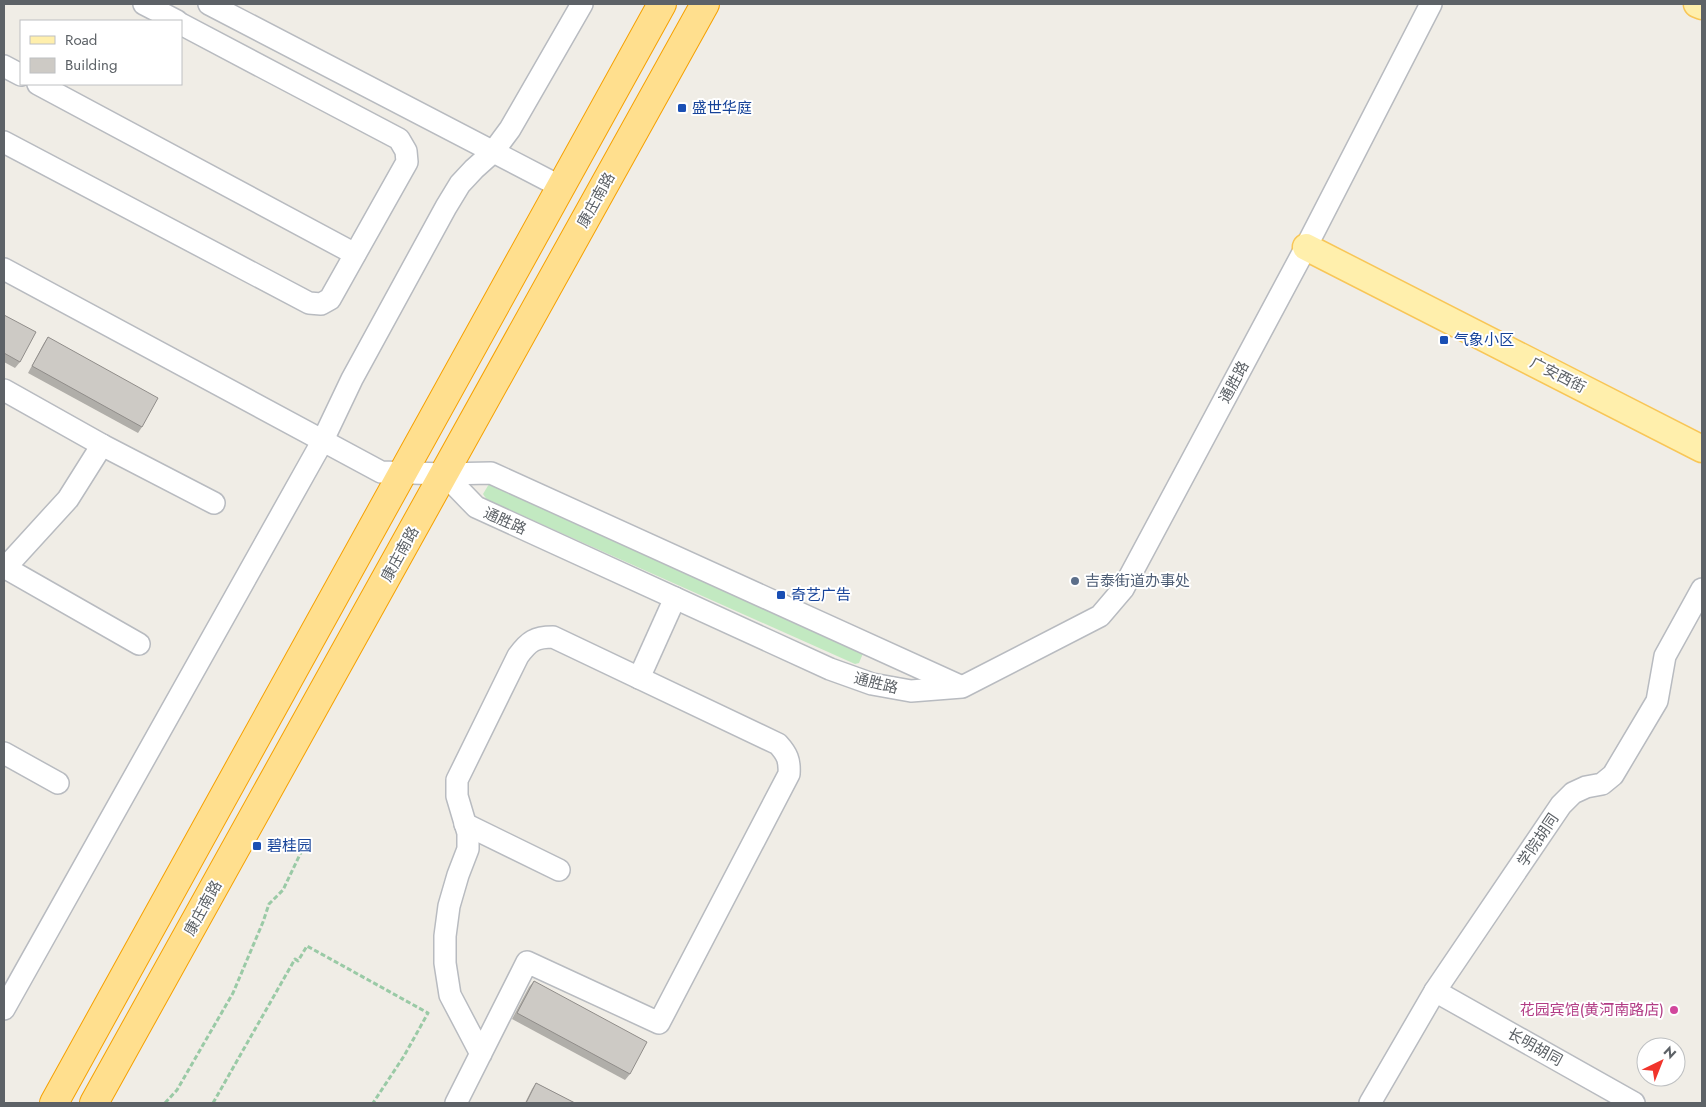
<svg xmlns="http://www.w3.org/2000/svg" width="1706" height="1107" viewBox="0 0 1706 1107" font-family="Jost,'Noto Sans SC',sans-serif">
<rect width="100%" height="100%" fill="#f0ede6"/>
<path fill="#c2e9c1" d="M 489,484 L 864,651 L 859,663 L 855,664 L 487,500 L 483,494 Z"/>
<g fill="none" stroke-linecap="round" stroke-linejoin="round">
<g stroke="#b8bbc0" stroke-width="24">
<g id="minor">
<path d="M 144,4 L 177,21"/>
<path d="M 209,4 L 561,187"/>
<path d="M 4,66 L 21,75"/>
<path d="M 38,84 L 355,254"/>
<path d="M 4,142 L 309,303 L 321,304 L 330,299 L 407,162 L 406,151 L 399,139 L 181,24"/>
<path d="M 4,269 L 381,472 L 444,474 L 491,473 L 960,686"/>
<path d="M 4,390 L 102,445 L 214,503"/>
<path d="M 444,474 L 476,507 L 830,669 L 872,684 L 911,691 L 962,687 L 1100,616 L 1123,589 L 1306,247 L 1431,4"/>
<path d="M 4,567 L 139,644"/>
<path d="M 5,568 L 68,499 L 102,445"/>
<path d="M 639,678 L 675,598"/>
<path d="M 4,753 L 58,783"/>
<path d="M 465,824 L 559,870"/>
<path d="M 1435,991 L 1634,1103"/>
<path d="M 4,1009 L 322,442 L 352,379 L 446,207 L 460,184 L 474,169 L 493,152 L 510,129 L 582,4"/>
<path d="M 456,1103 L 527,962 L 659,1023 L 789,774 C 790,760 787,754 778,744 L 553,637 C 535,637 529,641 518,656 L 457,780 L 457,796 L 468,833 L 468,849 L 458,875 L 449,906 L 445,936 L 445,963 L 450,995 L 481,1054"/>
<path d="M 1370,1103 L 1435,991 L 1561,805 L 1573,793 L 1586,787 L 1602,784 L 1613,775 L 1657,701 L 1665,656 L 1702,589"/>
</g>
</g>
<g stroke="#f8c657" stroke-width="29">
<g id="major">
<path d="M 1697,4 L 1702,6"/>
<path d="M 1306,247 L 1702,449"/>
</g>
</g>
<g stroke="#f6a100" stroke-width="30">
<g id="highway">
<path d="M 54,1103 L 662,4"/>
<path d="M 94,1103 L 705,4"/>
</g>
</g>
<g stroke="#9acaa6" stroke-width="3" stroke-dasharray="5 2.5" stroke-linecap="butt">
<path d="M 165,1103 L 177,1090 L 233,993 L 263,922 L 269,904 L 283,890 L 304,846"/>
<path d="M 213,1103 L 295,959 L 298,961 L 307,946 L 428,1013 L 404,1056 L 373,1103"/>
</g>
<use href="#minor" stroke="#fff" stroke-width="21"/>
<use href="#major" stroke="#ffefac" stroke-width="26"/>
<use href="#highway" stroke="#ffdf8e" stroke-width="28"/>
</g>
<g fill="#b0aea9">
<path d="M 4,315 L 20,362 L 15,368 L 4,362 Z"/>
<path d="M 48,337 L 142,427 L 138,433 L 28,373 L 44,343 Z"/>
<path d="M 534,981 L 630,1074 L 625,1080 L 512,1019 L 529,987 Z"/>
<path d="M 536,1083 L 575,1103 L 525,1103 L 532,1089 Z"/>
</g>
<g fill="#cdcac5" stroke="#908d8a">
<path d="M 4,315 L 36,332 L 20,362 L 4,353 Z"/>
<path d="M 48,337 L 158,398 L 142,427 L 32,366 Z"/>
<path d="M 534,981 L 647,1042 L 630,1074 L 517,1013 Z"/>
<path d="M 536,1083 L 575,1103 L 526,1103 Z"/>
</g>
<g fill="#1a4fb4" stroke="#fff" stroke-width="2">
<rect x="677" y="103" width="10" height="10" rx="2.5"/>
<rect x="1439" y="335" width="10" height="10" rx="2.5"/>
<rect x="776" y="590" width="10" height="10" rx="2.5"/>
<rect x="252" y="841" width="10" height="10" rx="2.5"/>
</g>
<circle fill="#5c6f8a" stroke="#fff" stroke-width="2" cx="1075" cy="581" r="5"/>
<circle fill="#d1479c" stroke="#fff" stroke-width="2" cx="1674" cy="1010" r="5"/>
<g text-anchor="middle" stroke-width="4" stroke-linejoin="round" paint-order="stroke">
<g font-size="15" fill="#164399" stroke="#fff" text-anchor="start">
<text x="692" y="113">盛世华庭</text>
<text x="1454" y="345">气象小区</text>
<text x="791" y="600">奇艺广告</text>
<text x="267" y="851">碧桂园</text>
</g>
<g font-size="15" fill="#5d6267" stroke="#fff">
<text transform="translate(596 200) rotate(-61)" y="5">康庄南路</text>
<text transform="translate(1558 375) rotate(27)" y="5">广安西街</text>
<text transform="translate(1234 382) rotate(-62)" y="5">通胜路</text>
<text transform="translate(505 521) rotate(24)" y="5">通胜路</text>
<text transform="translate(400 554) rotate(-61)" y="5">康庄南路</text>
<text transform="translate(876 683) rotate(14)" y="5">通胜路</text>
<text transform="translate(1538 840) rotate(-56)" y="5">学院胡同</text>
<text transform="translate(203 908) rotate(-61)" y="5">康庄南路</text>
<text transform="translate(1535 1047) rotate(29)" y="5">长明胡同</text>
</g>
<g font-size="15" fill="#4e5e75" stroke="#fff" text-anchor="start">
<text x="1085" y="586">吉泰街道办事处</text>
</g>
<g font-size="15" fill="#b23c85" stroke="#fff" text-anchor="end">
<text x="1664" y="1015">花园宾馆(黄河南路店)</text>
</g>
</g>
<rect width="1706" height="1107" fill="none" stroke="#5d6267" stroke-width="10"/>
<rect x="20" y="20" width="162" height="65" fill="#ffffff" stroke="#bec0c2"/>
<rect x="30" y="36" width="25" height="8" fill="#ffefac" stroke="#bec0c2"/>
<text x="65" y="45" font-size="15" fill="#5d6267">Road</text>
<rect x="30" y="58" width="25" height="15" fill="#cdcac5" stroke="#bec0c2"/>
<text x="65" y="70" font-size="15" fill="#5d6267">Building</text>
<g transform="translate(1661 1062) rotate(43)"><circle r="24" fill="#ffffff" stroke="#bec0c2"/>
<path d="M0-4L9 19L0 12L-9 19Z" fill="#f1342b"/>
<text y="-8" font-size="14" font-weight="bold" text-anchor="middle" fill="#5d6267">N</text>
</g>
</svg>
